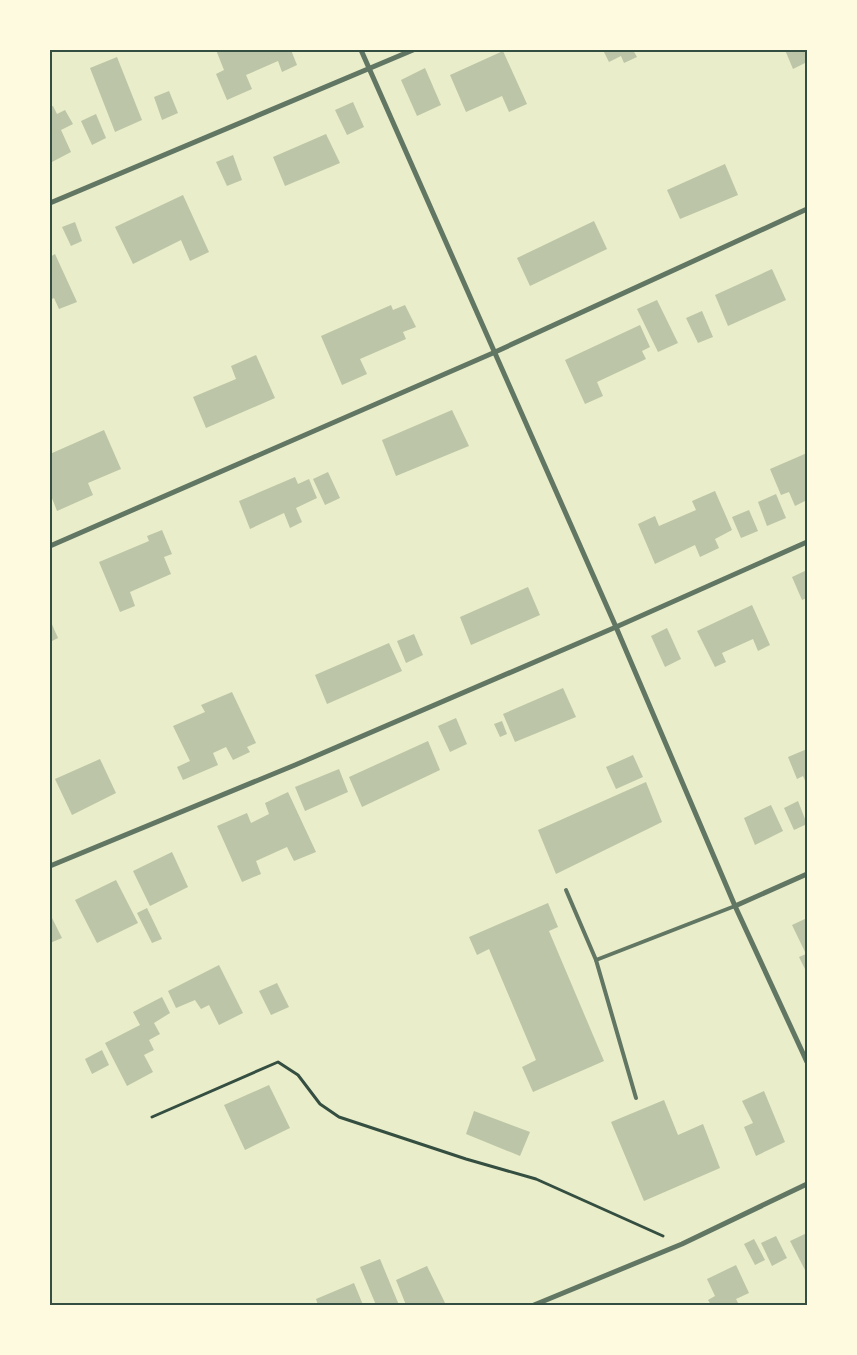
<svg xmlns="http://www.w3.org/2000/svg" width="857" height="1355" viewBox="0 0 857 1355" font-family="Roboto,sans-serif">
<rect width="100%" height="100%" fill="#e9edc9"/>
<g fill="#bcc5a7">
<path d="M 216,50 L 291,50 L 297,65 L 282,72 L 278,61 L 246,75 L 252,89 L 227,100 L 216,74 L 224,70 Z"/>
<path d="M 603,50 L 633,50 L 637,57 L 624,63 L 621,56 L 609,62 Z"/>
<path d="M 785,50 L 807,50 L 807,62 L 793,69 Z"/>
<path d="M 503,51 L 527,104 L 509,112 L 502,96 L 466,112 L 450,75 Z"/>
<path d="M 117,57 L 142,120 L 115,132 L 90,68 Z"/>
<path d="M 425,68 L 441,105 L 417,116 L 401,80 Z"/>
<path d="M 169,91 L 178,113 L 162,120 L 154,97 Z"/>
<path d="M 353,102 L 364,127 L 347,135 L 335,110 Z"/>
<path d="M 53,106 L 57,114 L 65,110 L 73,124 L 61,130 L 71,152 L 50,163 L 50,107 Z"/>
<path d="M 96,114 L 106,138 L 92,145 L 81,121 Z"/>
<path d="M 326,134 L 340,163 L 285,186 L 273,157 Z"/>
<path d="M 233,155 L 242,180 L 227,186 L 216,162 Z"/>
<path d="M 725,164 L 738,195 L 680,219 L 667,190 Z"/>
<path d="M 183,195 L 209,252 L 190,261 L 181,240 L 133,264 L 115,227 Z"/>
<path d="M 594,221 L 607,249 L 530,286 L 517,258 Z"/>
<path d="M 75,222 L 82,241 L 71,246 L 62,227 Z"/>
<path d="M 55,254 L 77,302 L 59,309 L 54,298 L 50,300 L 50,257 Z"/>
<path d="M 772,269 L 786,300 L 728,326 L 715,295 Z"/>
<path d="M 657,300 L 678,343 L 658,352 L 637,309 Z"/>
<path d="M 391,305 L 393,310 L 405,305 L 416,327 L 403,332 L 406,339 L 360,359 L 367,374 L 342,385 L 321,336 Z"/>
<path d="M 702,311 L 713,337 L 698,343 L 686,318 Z"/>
<path d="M 640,325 L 650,347 L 642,351 L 646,359 L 597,382 L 603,396 L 585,404 L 565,360 Z"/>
<path d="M 256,355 L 275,398 L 206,428 L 193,397 L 236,379 L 231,366 Z"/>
<path d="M 452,410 L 469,446 L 396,476 L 382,440 Z"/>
<path d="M 104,430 L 121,469 L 88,483 L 93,495 L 57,511 L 50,493 L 50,454 Z"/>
<path d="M 807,453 L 807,500 L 795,506 L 789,492 L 781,495 L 770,469 Z"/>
<path d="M 328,472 L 340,498 L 325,505 L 313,479 Z"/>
<path d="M 295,477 L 298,484 L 309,479 L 317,498 L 296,508 L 302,522 L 290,528 L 284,513 L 250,529 L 239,501 Z"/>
<path d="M 715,491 L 732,530 L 715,539 L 719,548 L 700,557 L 695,545 L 655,564 L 638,524 L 655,516 L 659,526 L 696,510 L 692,501 Z"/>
<path d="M 776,494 L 786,518 L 767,526 L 758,502 Z"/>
<path d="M 749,510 L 758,531 L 741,538 L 732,517 Z"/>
<path d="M 162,530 L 172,554 L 164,557 L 171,574 L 130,592 L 135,606 L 120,612 L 99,562 L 149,541 L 147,536 Z"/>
<path d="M 807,570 L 807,598 L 802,600 L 792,577 Z"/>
<path d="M 528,587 L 540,615 L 471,645 L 460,617 Z"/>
<path d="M 752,605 L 770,645 L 758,651 L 753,639 L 722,653 L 726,662 L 715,667 L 697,631 Z"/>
<path d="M 50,620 L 58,638 L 50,642 Z"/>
<path d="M 667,628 L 681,659 L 665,667 L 651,636 Z"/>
<path d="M 414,634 L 423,655 L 406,663 L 397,641 Z"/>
<path d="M 389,643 L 402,671 L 327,704 L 315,675 Z"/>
<path d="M 563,688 L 576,717 L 515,742 L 503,714 Z"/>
<path d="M 232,692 L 256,743 L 247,747 L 250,752 L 233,760 L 226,747 L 213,753 L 218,765 L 183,780 L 177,767 L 190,761 L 173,726 L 205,712 L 201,705 Z"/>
<path d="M 456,718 L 467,744 L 450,752 L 438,726 Z"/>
<path d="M 502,721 L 507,734 L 500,737 L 494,724 Z"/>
<path d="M 428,741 L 440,770 L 362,807 L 349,777 Z"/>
<path d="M 807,749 L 807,785 L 803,776 L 797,779 L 788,757 Z"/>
<path d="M 633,755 L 643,777 L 616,789 L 606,767 Z"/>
<path d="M 100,759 L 116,793 L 72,815 L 55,779 Z"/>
<path d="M 339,769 L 348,792 L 305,811 L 295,787 Z"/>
<path d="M 646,782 L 662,822 L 556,874 L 538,830 Z"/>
<path d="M 288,792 L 316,852 L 294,861 L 287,847 L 256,861 L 261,874 L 242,882 L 217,826 L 247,813 L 251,823 L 269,814 L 265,803 Z"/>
<path d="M 798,801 L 807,824 L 794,830 L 784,808 Z"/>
<path d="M 771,805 L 783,831 L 755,845 L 744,818 Z"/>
<path d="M 172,852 L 188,887 L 150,906 L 133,871 Z"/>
<path d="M 116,880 L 138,923 L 97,943 L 75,900 Z"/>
<path d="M 548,903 L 558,927 L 549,931 L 604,1061 L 533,1092 L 522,1067 L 536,1060 L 489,949 L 477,955 L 469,937 Z"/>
<path d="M 147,908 L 162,939 L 152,943 L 137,913 Z"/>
<path d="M 50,914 L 62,938 L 50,943 Z"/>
<path d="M 807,918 L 807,973 L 799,957 L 806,954 L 792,925 Z"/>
<path d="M 219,965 L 243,1013 L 219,1025 L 209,1005 L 201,1009 L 195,1000 L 176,1008 L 168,991 Z"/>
<path d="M 277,983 L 289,1007 L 271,1015 L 259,991 Z"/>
<path d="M 162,997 L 170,1013 L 154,1023 L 160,1034 L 149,1040 L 154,1050 L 144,1055 L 153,1072 L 127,1086 L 105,1043 L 140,1025 L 133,1012 Z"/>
<path d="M 102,1050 L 109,1065 L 92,1074 L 85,1059 Z"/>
<path d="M 269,1085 L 290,1128 L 245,1150 L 224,1105 Z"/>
<path d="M 764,1091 L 785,1142 L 756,1156 L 744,1127 L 753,1123 L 742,1101 Z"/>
<path d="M 664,1100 L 678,1135 L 703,1124 L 720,1168 L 644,1201 L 611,1122 Z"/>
<path d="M 474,1111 L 530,1132 L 520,1156 L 466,1134 Z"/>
<path d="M 807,1233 L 807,1269 L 805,1270 L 790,1241 Z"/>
<path d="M 776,1236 L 787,1258 L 772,1266 L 761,1243 Z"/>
<path d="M 754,1239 L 765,1260 L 755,1265 L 744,1244 Z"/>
<path d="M 380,1259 L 399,1305 L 376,1305 L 360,1267 Z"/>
<path d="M 736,1265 L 749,1293 L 736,1299 L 739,1305 L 711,1305 L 708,1300 L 715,1296 L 707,1279 Z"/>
<path d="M 427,1266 L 446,1305 L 406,1305 L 396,1280 Z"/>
<path d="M 354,1283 L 363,1305 L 318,1305 L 316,1299 Z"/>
</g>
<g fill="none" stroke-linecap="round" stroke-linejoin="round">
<path stroke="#344e41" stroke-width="3" d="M 152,1117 L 278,1062 L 298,1075 L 320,1104 L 339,1117 L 466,1159 L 536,1179 L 663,1236"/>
<g stroke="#617663" stroke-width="4">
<path d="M 566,890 L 596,960 L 735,906"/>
<path d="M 596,960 L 636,1098"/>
</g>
<g stroke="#617663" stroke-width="5">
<path d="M 361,50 L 616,627 L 735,906 L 807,1062"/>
<path d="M 50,203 L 413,50"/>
<path d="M 50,546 L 493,353 L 807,209"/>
<path d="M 50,866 L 295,765 L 616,627 L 807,542"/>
<path d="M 735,906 L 807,874"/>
<path d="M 534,1305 L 682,1244 L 807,1184"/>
</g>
</g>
<rect width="857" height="1355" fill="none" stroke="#fefae0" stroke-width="102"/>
<rect x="51" y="51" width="755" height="1253" fill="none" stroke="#344e41" stroke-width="2"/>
</svg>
